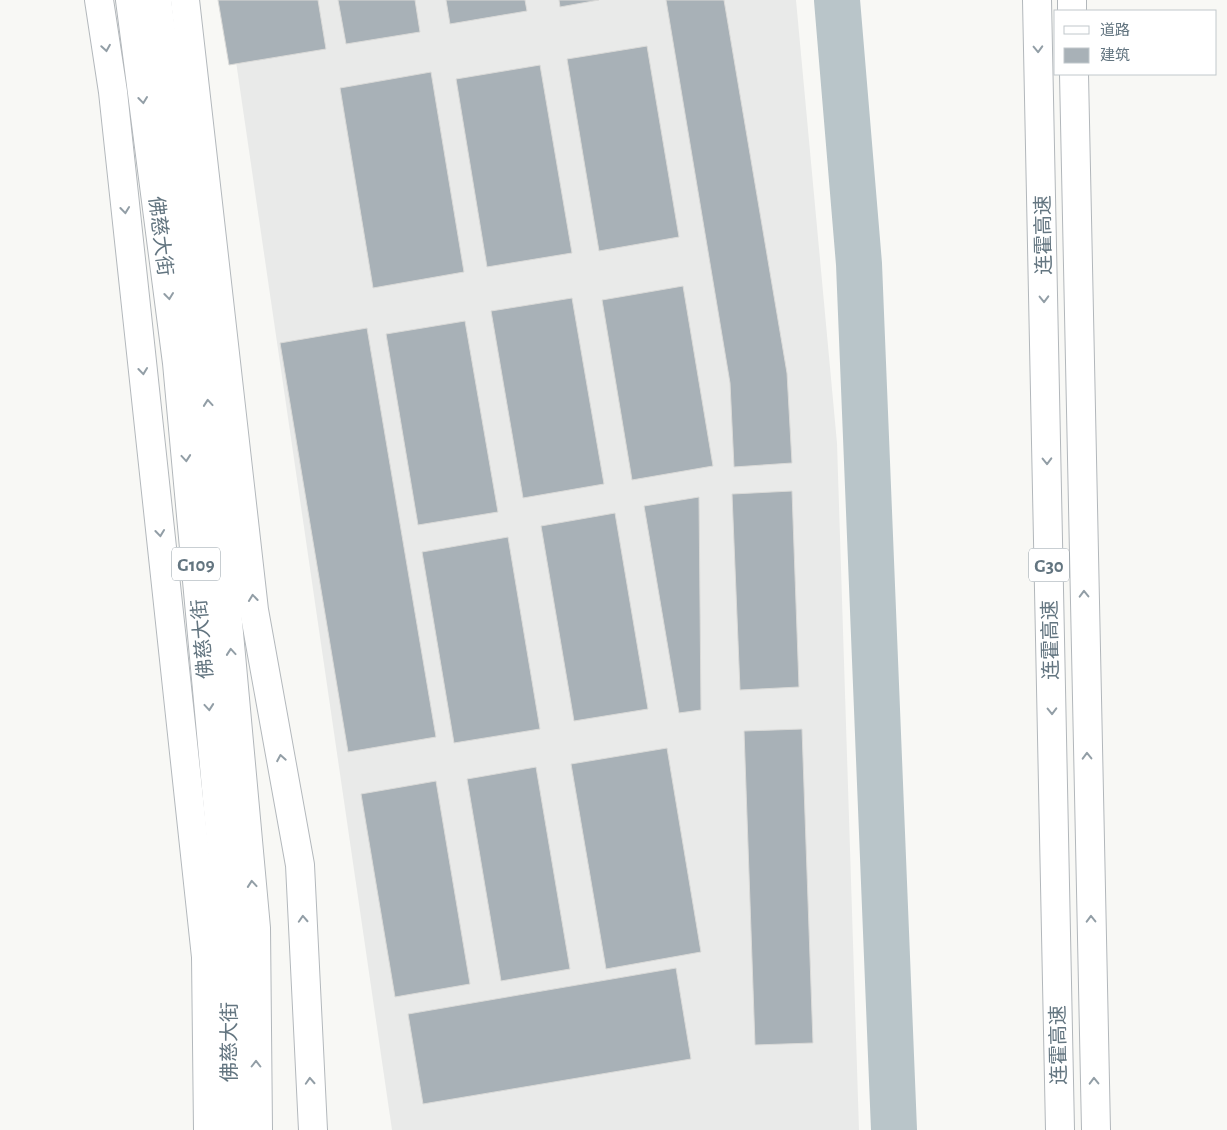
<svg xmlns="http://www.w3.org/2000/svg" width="1227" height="1130" viewBox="0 0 1227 1130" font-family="'Alegreya Sans','Noto Sans SC',sans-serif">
<rect width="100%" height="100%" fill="#f8f8f5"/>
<path fill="#e9eae9" d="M 227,0 L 796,0 L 837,443 L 859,1130 L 392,1130 Z"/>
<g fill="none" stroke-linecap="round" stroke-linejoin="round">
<path stroke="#b9c5c9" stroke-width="46" d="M 837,0 L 859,264 L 894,1130"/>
</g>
<g fill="#a8b1b7" stroke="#dadad8">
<path d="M 218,0 L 318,0 L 326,49 L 229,65 Z"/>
<path d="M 338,0 L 415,0 L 420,32 L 346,44 Z"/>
<path d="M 446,0 L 525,0 L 527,11 L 450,24 Z"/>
<path d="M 559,0 L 599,0 L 560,7 Z"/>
<path d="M 666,0 L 724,0 L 787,373 L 792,463 L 734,467 L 730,383 Z"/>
<path d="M 647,46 L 679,237 L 599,251 L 567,59 Z"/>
<path d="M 540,65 L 572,253 L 487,267 L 456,79 Z"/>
<path d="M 431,72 L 464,272 L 373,288 L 340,88 Z"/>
<path d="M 683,286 L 713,466 L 632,480 L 602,300 Z"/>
<path d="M 572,298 L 604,484 L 523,498 L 491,311 Z"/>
<path d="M 465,321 L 498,512 L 418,525 L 386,334 Z"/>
<path d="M 367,328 L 436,737 L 348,752 L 280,343 Z"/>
<path d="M 792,491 L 799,687 L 740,690 L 732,494 Z"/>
<path d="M 699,497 L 701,710 L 679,713 L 644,506 Z"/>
<path d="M 615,513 L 648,709 L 574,721 L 541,526 Z"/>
<path d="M 508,537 L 540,729 L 454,743 L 422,552 Z"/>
<path d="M 802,729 L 813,1043 L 755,1045 L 744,731 Z"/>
<path d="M 667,748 L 701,952 L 606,969 L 571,764 Z"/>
<path d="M 536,767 L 570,969 L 501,981 L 467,779 Z"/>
<path d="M 436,781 L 470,984 L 395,997 L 361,794 Z"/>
<path d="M 676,968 L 691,1059 L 423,1104 L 408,1014 Z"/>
</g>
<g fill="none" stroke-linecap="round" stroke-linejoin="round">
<g stroke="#b3b8bc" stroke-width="30">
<g id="major">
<path d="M 99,0 L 113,92 L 206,957 L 208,1130"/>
<path d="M 185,0 L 254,610 L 300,865 L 313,1130"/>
</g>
</g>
<g stroke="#b2b7bb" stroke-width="30">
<g id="highway">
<path d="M 130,0 L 177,363 L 229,929 L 231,1130"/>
<path d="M 157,0 L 204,360 L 256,928 L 258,1130"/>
<path d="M 1037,0 L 1060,1130"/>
<path d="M 1072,0 L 1072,11"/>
<path d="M 1074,74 L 1096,1130"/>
</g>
</g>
<use href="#major" stroke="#fff" stroke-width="28"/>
<use href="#highway" stroke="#fff" stroke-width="28"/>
</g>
<defs><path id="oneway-chevron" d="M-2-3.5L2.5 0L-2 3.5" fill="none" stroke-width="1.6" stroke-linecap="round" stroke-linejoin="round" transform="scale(1.25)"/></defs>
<g stroke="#929ea6">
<use href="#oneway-chevron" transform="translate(106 48) rotate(81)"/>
<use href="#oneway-chevron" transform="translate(1038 49) rotate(88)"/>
<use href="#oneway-chevron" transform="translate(143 100) rotate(83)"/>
<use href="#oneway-chevron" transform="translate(125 210) rotate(84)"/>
<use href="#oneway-chevron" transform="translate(169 296) rotate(83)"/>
<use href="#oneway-chevron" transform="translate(1044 299) rotate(89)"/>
<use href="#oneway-chevron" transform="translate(143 371) rotate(84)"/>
<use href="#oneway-chevron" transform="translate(208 403) rotate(-95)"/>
<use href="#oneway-chevron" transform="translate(186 458) rotate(85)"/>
<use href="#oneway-chevron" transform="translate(1047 461) rotate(89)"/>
<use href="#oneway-chevron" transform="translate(160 533) rotate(84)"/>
<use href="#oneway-chevron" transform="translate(1084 594) rotate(-91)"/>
<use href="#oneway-chevron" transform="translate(253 598) rotate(-96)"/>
<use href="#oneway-chevron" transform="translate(231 652) rotate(-95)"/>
<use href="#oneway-chevron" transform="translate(209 707) rotate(85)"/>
<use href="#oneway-chevron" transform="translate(1052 711) rotate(89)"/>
<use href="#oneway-chevron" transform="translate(1087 756) rotate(-91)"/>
<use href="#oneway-chevron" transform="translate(281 758) rotate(-100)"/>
<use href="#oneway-chevron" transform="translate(252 884) rotate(-95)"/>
<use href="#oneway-chevron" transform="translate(303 919) rotate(-93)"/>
<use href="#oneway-chevron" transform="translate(1091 919) rotate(-91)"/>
<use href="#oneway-chevron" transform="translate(256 1064) rotate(-90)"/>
<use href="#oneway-chevron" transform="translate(310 1081) rotate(-93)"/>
<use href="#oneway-chevron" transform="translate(1094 1081) rotate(-91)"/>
</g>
<g text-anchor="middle" stroke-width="5" stroke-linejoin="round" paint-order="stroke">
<g fill="#fff" stroke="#929ea6" stroke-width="1">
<rect x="172" y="547.5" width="48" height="33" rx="4"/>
<rect x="1029" y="548.5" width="40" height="33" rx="4"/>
</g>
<g font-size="19" font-weight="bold" fill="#637580">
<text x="196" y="571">G109</text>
<text x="1049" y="572">G30</text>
</g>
<g font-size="20" fill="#637580" stroke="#fff">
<text transform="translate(1043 235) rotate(-91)" y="7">连霍高速</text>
<text transform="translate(161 236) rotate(83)" y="7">佛慈大街</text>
<text transform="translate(202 639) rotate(-95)" y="7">佛慈大街</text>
<text transform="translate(1050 640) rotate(-91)" y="7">连霍高速</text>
<text transform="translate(229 1042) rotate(-90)" y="7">佛慈大街</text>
<text transform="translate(1058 1045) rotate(-91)" y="7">连霍高速</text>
</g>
</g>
<rect x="1054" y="10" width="162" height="65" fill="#ffffff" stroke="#c1c8cc"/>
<rect x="1064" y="26" width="25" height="8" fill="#ffffff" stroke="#c1c8cc"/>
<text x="1100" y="35" font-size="15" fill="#637580">道路</text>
<rect x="1064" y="48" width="25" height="15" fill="#a8b1b7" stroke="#c1c8cc"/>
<text x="1100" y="60" font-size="15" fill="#637580">建筑</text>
</svg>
